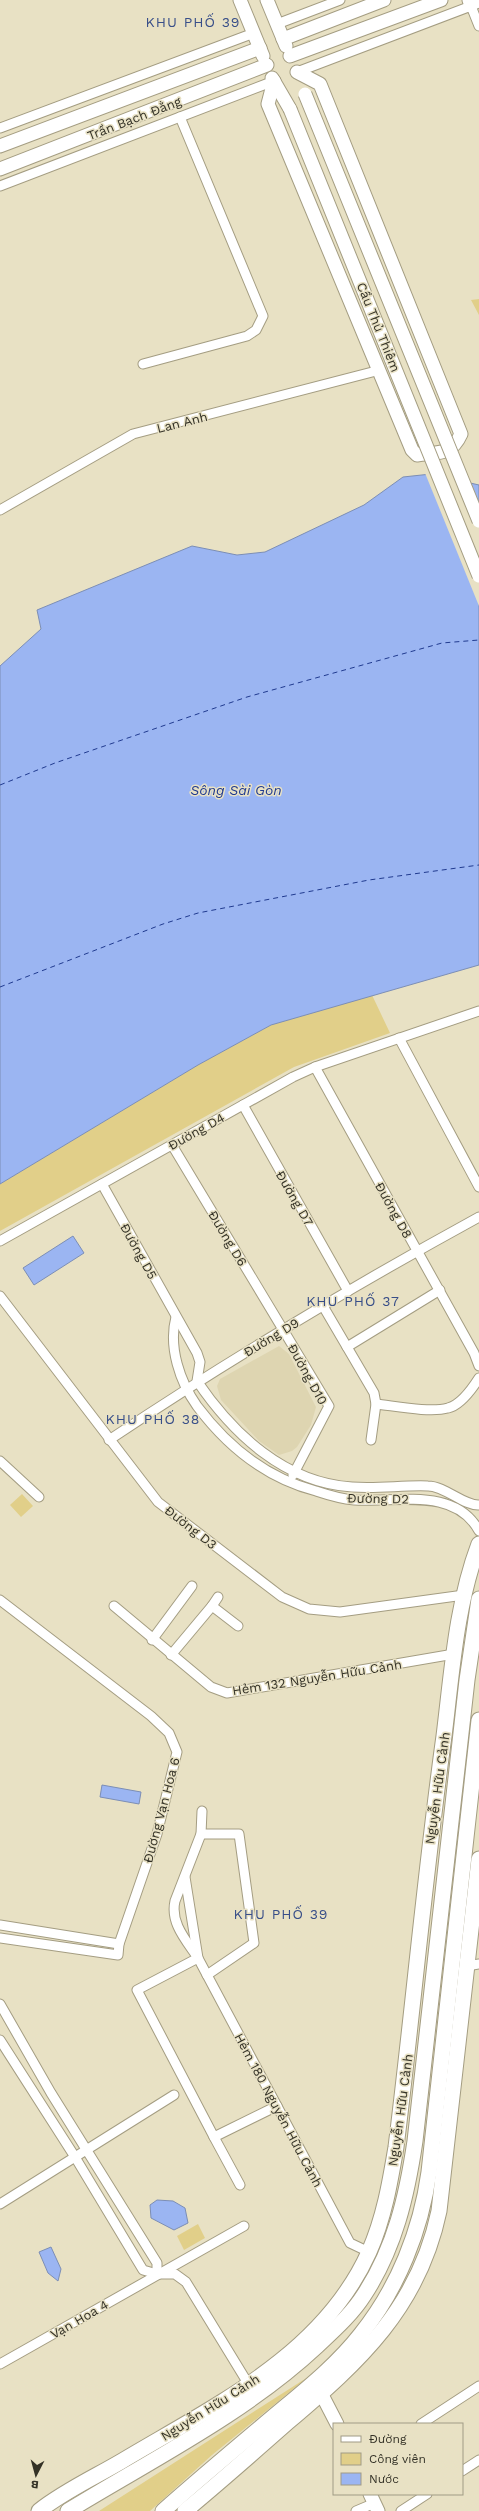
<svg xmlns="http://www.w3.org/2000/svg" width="479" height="2511" viewBox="0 0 479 2511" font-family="'Work Sans',sans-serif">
<rect width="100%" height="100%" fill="#e8e1c4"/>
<path fill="#ded5b1" d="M 279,1346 L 289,1354 L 316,1407 L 311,1425 L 297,1447 L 292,1451 L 279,1455 L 259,1441 L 221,1400 L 217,1386 L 220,1379 Z"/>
<g fill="#e1cf89">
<path d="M 479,299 L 479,315 L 471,300 Z"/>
<path d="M 372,995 L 390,1033 L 294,1067 L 0,1231 L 0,1184 L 198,1065 L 271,1025 Z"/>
<path d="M 22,1494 L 33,1506 L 21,1517 L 10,1505 Z"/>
<path d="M 198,2224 L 205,2238 L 184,2250 L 177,2236 Z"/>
<path d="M 308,2377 L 212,2455 L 150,2511 L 99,2511 Z"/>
</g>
<g fill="#9bb5f2" stroke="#7c8eb5">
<path d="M 431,474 L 479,485 L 479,965 L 271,1025 L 198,1065 L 0,1184 L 0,666 L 41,629 L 37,610 L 192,546 L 237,555 L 265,552 L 364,505 L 403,477 Z"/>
<path d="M 73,1236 L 84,1253 L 34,1285 L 23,1268 Z"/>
<path d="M 102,1785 L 141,1792 L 139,1804 L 100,1797 Z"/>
<path d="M 157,2200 L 173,2201 L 185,2208 L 188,2223 L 174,2230 L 151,2218 L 150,2205 Z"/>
<path d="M 51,2247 L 61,2269 L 58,2281 L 48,2273 L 39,2252 Z"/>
</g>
<path fill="#e8e1c4" d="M 431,472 L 470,481 L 479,503 L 479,606 L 425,473 Z"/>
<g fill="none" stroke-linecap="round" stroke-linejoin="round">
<g stroke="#203a8f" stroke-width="1" stroke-dasharray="5 4" stroke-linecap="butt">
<path d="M 0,785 L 55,763 L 247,697 L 442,643 L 479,640"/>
<path d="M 0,987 L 163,924 L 198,913 L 369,880 L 479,865"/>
</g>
<g stroke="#a49d82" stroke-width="11">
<g id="street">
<path d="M 471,6 L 479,26"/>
<path d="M 277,24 L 340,0"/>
<path d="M 297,72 L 479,3"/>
<path d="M 0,128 L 254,33"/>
<path d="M 0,186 L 274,81"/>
<path d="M 143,364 L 247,336 L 256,330 L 263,316 L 180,117"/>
<path d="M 0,510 L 133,434 L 380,370"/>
<path d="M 399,1038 L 479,1187"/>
<path d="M 315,1067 L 474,1353 L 479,1366"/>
<path d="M 243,1105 L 348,1291"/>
<path d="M 172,1145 L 329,1406 L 293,1475"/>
<path d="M 102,1184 L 197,1353 L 200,1362 L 197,1381 C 233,1434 285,1483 352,1487 C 378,1489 403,1485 428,1486 C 445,1486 464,1506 479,1505"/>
<path d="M 0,1241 L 293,1077 L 315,1067 L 479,1011"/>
<path d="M 0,1296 L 158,1502 L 282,1597 L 309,1609 L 340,1612 L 464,1595"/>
<path d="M 323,1306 L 374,1393 L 376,1404 L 371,1440"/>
<path d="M 176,1317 C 168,1347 180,1382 197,1406 C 227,1446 266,1478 316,1491 C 328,1495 342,1499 354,1500 C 395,1503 455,1486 479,1531"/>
<path d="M 347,1347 L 440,1290"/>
<path d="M 376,1404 C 395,1406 430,1413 448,1408 C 461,1405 472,1389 479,1378"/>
<path d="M 109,1440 C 229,1360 353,1286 479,1217"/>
<path d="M 0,1461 L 39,1497"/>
<path d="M 0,1600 L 151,1716 L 169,1733 L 177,1752 L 157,1834 L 119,1944 L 118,1955 L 0,1938"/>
<path d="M 114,1606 L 211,1687 L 227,1693 L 454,1654"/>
<path d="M 212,1606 L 218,1597"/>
<path d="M 152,1640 L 192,1586"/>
<path d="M 171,1655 L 212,1606 L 238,1626"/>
<path d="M 202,1811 L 201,1834 L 175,1901 C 170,1923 186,1940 198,1958 L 350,2243 L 369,2252"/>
<path d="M 201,1834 L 239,1834 L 254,1943 L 207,1975"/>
<path d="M 185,1877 L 198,1958 L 137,1990 L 214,2137 L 277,2106"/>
<path d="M 0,1925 L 119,1944"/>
<path d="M 467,1966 L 479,1964"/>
<path d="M 0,2004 L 51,2093 L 157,2263 L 157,2274"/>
<path d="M 0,2040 L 75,2157 L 143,2270 L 157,2274 L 175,2274 L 186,2282 L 249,2385"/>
<path d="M 214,2137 L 240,2185"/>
<path d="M 0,2204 L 174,2095"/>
<path d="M 0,2364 L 244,2226"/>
<path d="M 421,2424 L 479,2386"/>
<path d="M 462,2471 L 479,2460"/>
<path d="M 356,2511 L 375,2503"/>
<path d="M 401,2511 L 427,2494"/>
</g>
</g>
<g stroke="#a49d82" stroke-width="15">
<g id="secondary">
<path d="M 240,0 L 263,56"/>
<path d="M 267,0 L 286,46"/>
<path d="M 469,0 L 471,6"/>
<path d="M 283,39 L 384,0"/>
<path d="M 290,56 L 441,0"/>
<path d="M 272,78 L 290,109"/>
<path d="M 274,81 L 268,104 L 412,450 L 417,455 C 438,452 451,456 461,434 L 320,84 L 297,72"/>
<path d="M 0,146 L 260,48"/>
<path d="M 0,169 L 267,65"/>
<path d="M 322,2395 L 337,2424"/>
<path d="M 370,2494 L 378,2511"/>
</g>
</g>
<g stroke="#a49d82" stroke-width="17">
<g id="primary">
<path d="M 39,2511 C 64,2491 95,2477 122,2461 C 214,2406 323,2355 369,2252 C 384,2218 390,2183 396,2147 C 413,2010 425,1873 444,1736 C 452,1672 456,1605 479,1544"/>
<path d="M 68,2511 C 153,2459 244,2414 317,2346 C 334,2330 352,2314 364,2295 C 395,2248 407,2195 415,2141 L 467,1680 L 479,1599"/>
<path d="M 163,2511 C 199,2479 236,2448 273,2417 C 304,2391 336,2366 361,2334 C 398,2288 421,2230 429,2172 L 479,1720"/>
<path d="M 185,2511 C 220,2482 254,2452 288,2422 C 360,2361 419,2307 439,2211 L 479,1859"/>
</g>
</g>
<use href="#street" stroke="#fff" stroke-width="9"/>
<use href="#secondary" stroke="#fff" stroke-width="13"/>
<use href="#primary" stroke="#fff" stroke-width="15"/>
<g stroke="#a49d82" stroke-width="15" stroke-linecap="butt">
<g id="secondary-bridge">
<path d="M 305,94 L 479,521"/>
<path d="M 290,109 L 479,576"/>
</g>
</g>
<use href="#secondary-bridge" stroke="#fff" stroke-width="13"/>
</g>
<g text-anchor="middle" stroke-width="3" stroke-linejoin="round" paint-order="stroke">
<g font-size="13" fill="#343227" stroke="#e8e1c4">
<text transform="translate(134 118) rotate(-21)" y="5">Trần Bạch Đằng</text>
<text transform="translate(379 327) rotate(68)" y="5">Cầu Thủ Thiêm</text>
<text transform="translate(182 422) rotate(-14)" y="5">Lan Anh</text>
<text transform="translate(196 1131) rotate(-29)" y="5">Đường D4</text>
<text transform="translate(295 1198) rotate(60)" y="5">Đường D7</text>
<text transform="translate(394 1210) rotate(61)" y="5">Đường D8</text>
<text transform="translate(228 1238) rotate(59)" y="5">Đường D6</text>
<text transform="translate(139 1251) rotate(61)" y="5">Đường D5</text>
<text transform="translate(271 1337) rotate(-31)" y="5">Đường D9</text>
<text transform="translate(308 1374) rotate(61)" y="5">Đường D10</text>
<text transform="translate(378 1498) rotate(1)" y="5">Đường D2</text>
<text transform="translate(191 1527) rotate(38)" y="5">Đường D3</text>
<text transform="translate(317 1677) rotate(-9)" y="5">Hẻm 132 Nguyễn Hữu Cảnh</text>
<text transform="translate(437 1788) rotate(-82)" y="5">Nguyễn Hữu Cảnh</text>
<text transform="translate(161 1810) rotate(-75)" y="5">Đường Vạn Hoa 6</text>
<text transform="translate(279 2110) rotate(62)" y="5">Hẻm 180 Nguyễn Hữu Cảnh</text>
<text transform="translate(400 2110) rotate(-82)" y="5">Nguyễn Hữu Cảnh</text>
<text transform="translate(79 2319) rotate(-30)" y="5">Vạn Hoa 4</text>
<text transform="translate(210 2407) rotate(-32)" y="5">Nguyễn Hữu Cảnh</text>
</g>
<g font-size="14" letter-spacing="1" fill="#384e88" stroke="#e8e1c4">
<text x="193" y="27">KHU PHỐ 39</text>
<text x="353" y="1306">KHU PHỐ 37</text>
<text x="153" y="1424">KHU PHỐ 38</text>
<text x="281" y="1919">KHU PHỐ 39</text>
</g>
<g font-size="14" font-style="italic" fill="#203a8f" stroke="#e8e1c4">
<text x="236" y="795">Sông Sài Gòn</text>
</g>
</g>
<rect x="333" y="2423" width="130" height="72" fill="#e8e1c4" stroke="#a09b85"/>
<rect x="341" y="2436" width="20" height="6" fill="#ffffff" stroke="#a09b85"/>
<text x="369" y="2443" font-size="12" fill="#343227">Đường</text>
<rect x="341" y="2453" width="20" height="12" fill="#e1cf89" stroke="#a09b85"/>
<text x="369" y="2463" font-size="12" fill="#343227">Công viên</text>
<rect x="341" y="2473" width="20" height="12" fill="#9bb5f2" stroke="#a09b85"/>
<text x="369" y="2483" font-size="12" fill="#343227">Nước</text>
<g transform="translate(36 2475) rotate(186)" stroke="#e8e1c4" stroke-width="3" paint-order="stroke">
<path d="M0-3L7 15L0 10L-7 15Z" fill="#343227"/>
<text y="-6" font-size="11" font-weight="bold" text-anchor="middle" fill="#343227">B</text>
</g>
</svg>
